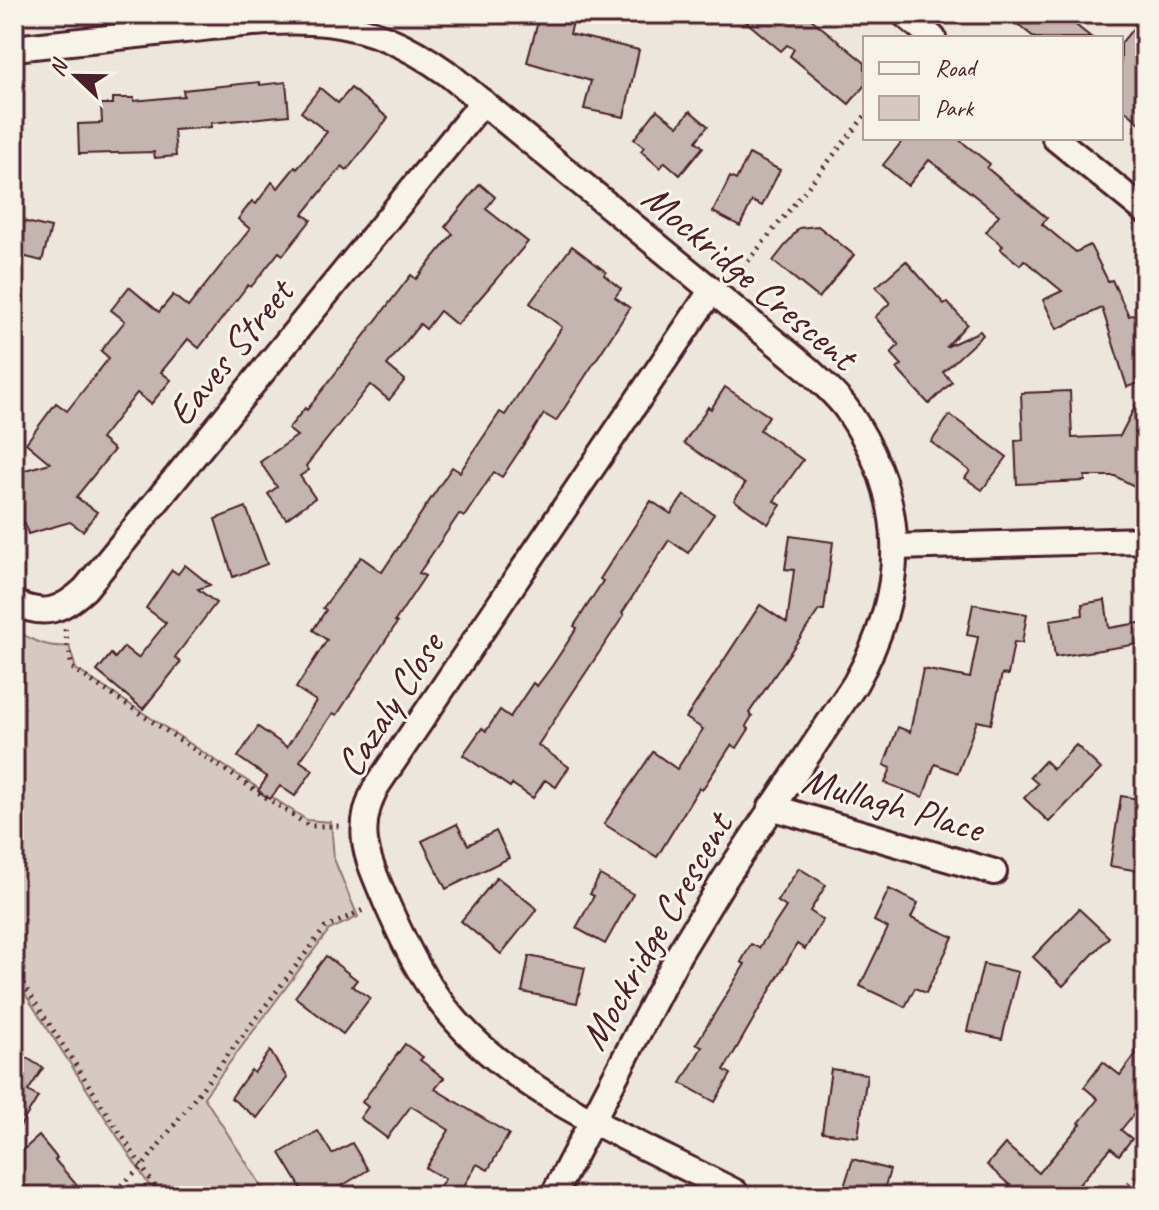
<svg xmlns="http://www.w3.org/2000/svg" width="1159" height="1210" viewBox="0 0 1159 1210" font-family="Caveat,sans-serif">
<rect width="100%" height="100%" fill="#ece6dd"/>
<filter id="ink" filterUnits="userSpaceOnUse"><feTurbulence type="fractalNoise" baseFrequency=".0125" numOctaves="2"/><feDisplacementMap in="SourceGraphic" scale="16" xChannelSelector="R" yChannelSelector="G"/><feConvolveMatrix kernelMatrix="1 2 1 2 8 2 1 2 1" color-interpolation-filters="sRGB"/></filter>
<g filter="url(#ink)">
<path fill="#d5c9c2" stroke="#907476" stroke-width="2" d="M 14,629 C 33,641 47,648 69,646 L 76,669 L 307,820 L 331,822 L 334,859 L 358,917 L 329,930 L 204,1097 L 268,1196 L 156,1196 L 14,977 Z"/>
<g fill="#c4b5b0" stroke="#4a1f2b" stroke-width="2">
<path d="M 540,14 L 575,14 L 570,34 L 639,50 L 624,117 L 584,109 L 591,81 L 527,62 Z"/>
<path d="M 737,14 L 805,14 L 865,63 L 865,85 L 849,104 L 790,56 L 794,49 L 787,45 L 781,51 Z"/>
<path d="M 1005,14 L 1062,14 L 1092,38 L 1035,38 Z"/>
<path d="M 1145,14 L 1145,127 L 1121,107 L 1121,43 Z"/>
<path d="M 260,82 L 260,85 L 286,82 L 289,115 L 211,123 L 211,127 L 174,130 L 176,156 L 155,158 L 154,152 L 79,154 L 78,124 L 102,123 L 101,104 L 113,104 L 113,98 L 134,98 L 134,101 L 184,96 L 183,90 Z"/>
<path d="M 320,88 L 338,103 L 351,88 L 388,118 L 347,170 L 342,166 L 303,214 L 311,220 L 283,255 L 279,252 L 251,287 L 248,285 L 199,348 L 188,339 L 161,372 L 171,380 L 151,404 L 137,393 L 101,439 L 114,450 L 76,497 L 97,512 L 83,531 L 70,522 L 28,534 L 25,523 L 14,526 L 14,473 L 50,463 L 26,443 L 56,403 L 67,411 L 109,358 L 101,351 L 125,321 L 111,310 L 129,287 L 159,312 L 173,295 L 188,307 L 250,229 L 238,219 L 252,201 L 256,204 L 272,182 L 278,188 L 295,167 L 297,169 L 327,132 L 301,112 Z"/>
<path d="M 657,110 L 678,126 L 690,111 L 708,126 L 696,141 L 703,147 L 680,175 L 665,162 L 660,168 L 641,151 L 644,147 L 634,139 Z"/>
<path d="M 901,138 L 957,138 L 990,164 L 987,168 L 1047,218 L 1042,224 L 1076,252 L 1090,245 L 1108,281 L 1112,280 L 1129,316 L 1141,312 L 1145,324 L 1145,381 L 1127,387 L 1102,308 L 1057,329 L 1043,300 L 1062,291 L 1024,260 L 1020,265 L 1000,249 L 1003,246 L 986,232 L 999,215 L 929,160 L 908,186 L 883,165 L 903,140 Z"/>
<path d="M 749,154 L 780,170 L 762,206 L 752,201 L 740,226 L 713,212 L 730,177 L 736,180 Z"/>
<path d="M 480,184 L 495,197 L 486,209 L 528,242 L 457,325 L 440,311 L 426,329 L 420,324 L 387,365 L 405,380 L 389,400 L 371,385 L 369,386 L 306,466 L 309,470 L 300,476 L 315,498 L 286,519 L 268,494 L 277,487 L 260,462 L 297,436 L 288,429 L 305,408 L 307,410 L 411,275 L 416,279 L 453,234 L 445,227 Z"/>
<path d="M 14,219 L 51,228 L 42,261 L 14,254 Z"/>
<path d="M 818,226 L 854,255 L 819,298 L 773,261 L 799,228 Z"/>
<path d="M 572,246 L 606,272 L 604,275 L 621,289 L 615,297 L 630,308 L 556,421 L 544,414 L 502,477 L 494,472 L 464,517 L 459,514 L 419,573 L 425,576 L 395,621 L 397,623 L 337,715 L 333,713 L 300,761 L 313,770 L 295,796 L 280,786 L 270,799 L 258,791 L 267,777 L 238,757 L 258,727 L 287,747 L 316,701 L 296,688 L 327,640 L 313,630 L 326,610 L 323,608 L 361,557 L 382,572 L 452,467 L 460,472 L 500,412 L 505,415 L 562,327 L 530,303 Z"/>
<path d="M 906,261 L 944,304 L 947,302 L 967,324 L 946,347 L 980,331 L 983,335 L 943,372 L 952,382 L 929,404 L 897,369 L 902,365 L 891,353 L 899,345 L 875,317 L 890,303 L 876,287 Z"/>
<path d="M 725,387 L 769,416 L 760,430 L 803,460 L 774,501 L 781,505 L 768,524 L 734,500 L 745,484 L 684,443 L 708,407 L 711,409 Z"/>
<path d="M 1145,387 L 1145,470 L 1136,487 L 1115,476 L 1085,476 L 1085,481 L 1017,484 L 1015,441 L 1023,440 L 1021,393 L 1070,391 L 1072,438 L 1120,436 Z"/>
<path d="M 950,415 L 1007,457 L 982,490 L 965,478 L 970,471 L 931,442 Z"/>
<path d="M 684,495 L 714,514 L 688,553 L 669,540 L 622,613 L 624,615 L 538,745 L 569,767 L 556,787 L 545,780 L 533,798 L 512,784 L 510,787 L 463,755 L 482,728 L 486,731 L 500,710 L 510,717 L 533,683 L 537,686 L 552,666 L 577,628 L 574,626 L 603,581 L 600,579 L 651,501 L 671,514 Z"/>
<path d="M 246,507 L 267,564 L 233,577 L 215,519 Z"/>
<path d="M 790,536 L 833,542 L 824,610 L 819,610 L 749,713 L 752,716 L 746,726 L 749,729 L 737,748 L 732,745 L 730,747 L 702,790 L 699,788 L 657,857 L 604,824 L 653,752 L 677,769 L 703,729 L 686,718 L 760,605 L 787,623 L 794,570 L 785,569 Z"/>
<path d="M 185,565 L 210,585 L 198,589 L 216,603 L 175,657 L 181,662 L 143,709 L 97,671 L 111,654 L 115,658 L 124,647 L 138,658 L 166,623 L 146,608 L 172,570 L 178,574 Z"/>
<path d="M 1105,600 L 1109,628 L 1145,622 L 1145,643 L 1055,657 L 1050,620 L 1083,615 L 1082,604 Z"/>
<path d="M 973,604 L 1027,614 L 1022,643 L 1014,642 L 1008,675 L 1002,674 L 991,724 L 977,721 L 958,773 L 935,764 L 923,797 L 885,783 L 891,768 L 884,765 L 898,727 L 910,732 L 923,669 L 970,678 L 978,637 L 967,635 Z"/>
<path d="M 1076,745 L 1101,769 L 1049,822 L 1024,798 L 1038,784 L 1030,777 L 1045,761 L 1053,769 Z"/>
<path d="M 1121,796 L 1145,800 L 1145,872 L 1110,866 Z"/>
<path d="M 457,824 L 468,845 L 496,831 L 509,858 L 446,889 L 422,841 Z"/>
<path d="M 799,868 L 826,885 L 810,911 L 823,920 L 805,949 L 797,944 L 724,1070 L 731,1074 L 715,1102 L 681,1083 L 702,1047 L 696,1044 L 745,964 L 741,962 L 751,944 L 759,948 L 786,907 L 777,901 Z"/>
<path d="M 600,875 L 633,894 L 605,944 L 576,928 L 594,896 L 590,894 Z"/>
<path d="M 497,877 L 537,909 L 501,954 L 461,921 Z"/>
<path d="M 889,889 L 918,903 L 911,918 L 953,937 L 926,993 L 915,988 L 905,1007 L 860,986 L 888,928 L 874,921 Z"/>
<path d="M 1079,909 L 1109,937 L 1063,986 L 1033,957 Z"/>
<path d="M 326,956 L 357,980 L 352,986 L 370,998 L 343,1034 L 295,997 Z"/>
<path d="M 529,956 L 585,968 L 577,1003 L 522,992 Z"/>
<path d="M 983,964 L 1018,972 L 1002,1039 L 967,1031 Z"/>
<path d="M 1145,1042 L 1145,1100 L 1121,1130 L 1132,1139 L 1119,1155 L 1111,1148 L 1069,1196 L 1022,1196 L 987,1165 L 1005,1144 L 1039,1173 L 1081,1124 L 1079,1123 L 1098,1099 L 1084,1087 L 1103,1062 L 1120,1075 Z"/>
<path d="M 405,1044 L 423,1057 L 420,1060 L 444,1078 L 435,1089 L 509,1134 L 488,1170 L 477,1164 L 458,1196 L 432,1196 L 445,1179 L 426,1168 L 449,1130 L 411,1106 L 387,1138 L 360,1118 L 368,1107 L 362,1102 Z"/>
<path d="M 14,1050 L 43,1068 L 28,1091 L 38,1097 L 14,1136 Z"/>
<path d="M 270,1051 L 287,1078 L 257,1118 L 231,1098 L 251,1070 L 254,1073 Z"/>
<path d="M 831,1069 L 867,1074 L 858,1137 L 822,1132 Z"/>
<path d="M 318,1131 L 332,1154 L 352,1143 L 368,1170 L 325,1196 L 306,1196 L 280,1153 Z"/>
<path d="M 39,1136 L 57,1158 L 55,1160 L 86,1196 L 35,1196 L 14,1173 L 14,1158 Z"/>
<path d="M 853,1159 L 890,1170 L 882,1196 L 841,1196 Z"/>
</g>
<g fill="none" stroke-linecap="round" stroke-linejoin="round">
<g stroke="#4a1f2b" stroke-width="30">
<g id="street">
<path d="M 904,14 L 933,38"/>
<path d="M 14,48 C 71,42 128,36 184,30 C 290,19 355,7 447,73 L 809,370 C 822,383 838,396 848,411 C 909,501 908,590 855,684 L 724,880 L 679,954 L 553,1196"/>
<path d="M 1055,138 L 1145,211"/>
<path d="M 712,290 L 376,787 C 353,832 368,859 386,902 C 405,945 425,987 457,1022 C 525,1099 644,1145 735,1192"/>
<path d="M 895,547 L 1145,540"/>
<path d="M 14,603 C 45,617 61,611 85,589 L 483,102"/>
<path d="M 771,807 L 994,872"/>
</g>
</g>
<g stroke="#4a1f2b" stroke-width="5" stroke-dasharray="2 6" stroke-linecap="butt">
<path d="M 733,280 L 865,116"/>
<path d="M 65,629 L 72,668 L 309,826 L 343,826"/>
<path d="M 14,970 L 161,1196"/>
<path d="M 109,1196 L 142,1167 L 325,928 L 363,910"/>
<path d="M 1118,1196 L 1145,1165"/>
</g>
<use href="#street" stroke="#f7f3e8" stroke-width="24"/>
</g>
</g>
<g text-anchor="middle" stroke-width="6" stroke-linejoin="round" paint-order="stroke">
<g font-size="40" fill="#4a1f2b" stroke="#f7f3e8">
<text transform="translate(750 276) rotate(40)" y="14">Mockridge Crescent</text>
<text transform="translate(229 352) rotate(-51)" y="14">Eaves Street</text>
<text transform="translate(389 704) rotate(-57)" y="14">Cazaly Close</text>
<text transform="translate(893 803) rotate(16)" y="14">Mullagh Place</text>
<text transform="translate(655 931) rotate(-60)" y="14">Mockridge Crescent</text>
</g>
</g>
<rect width="1159" height="1210" fill="none" stroke="#f7f3e8" stroke-width="48"/>
<rect x="24" y="24" width="1111" height="1162" fill="none" stroke="#4a1f2b" stroke-width="3" filter="url(#ink)"/>
<rect x="863" y="36" width="260" height="104" fill="#f7f3e8" stroke="#b29e9c" stroke-width="2"/>
<rect x="879" y="62" width="40" height="12" fill="#f7f3e8" stroke="#b29e9c" stroke-width="2"/>
<text x="935" y="76" font-size="24" fill="#4a1f2b">Road</text>
<rect x="879" y="96" width="40" height="24" fill="#d5c9c2" stroke="#b29e9c" stroke-width="2"/>
<text x="935" y="116" font-size="24" fill="#4a1f2b">Park</text>
<g transform="translate(76 76) rotate(292)" stroke="#f7f3e8" stroke-width="6" paint-order="stroke">
<path d="M0-6L14 30L0 20L-14 30Z" fill="#4a1f2b"/>
<text y="-12" font-size="22" font-weight="bold" text-anchor="middle" fill="#4a1f2b">N</text>
</g>
</svg>
